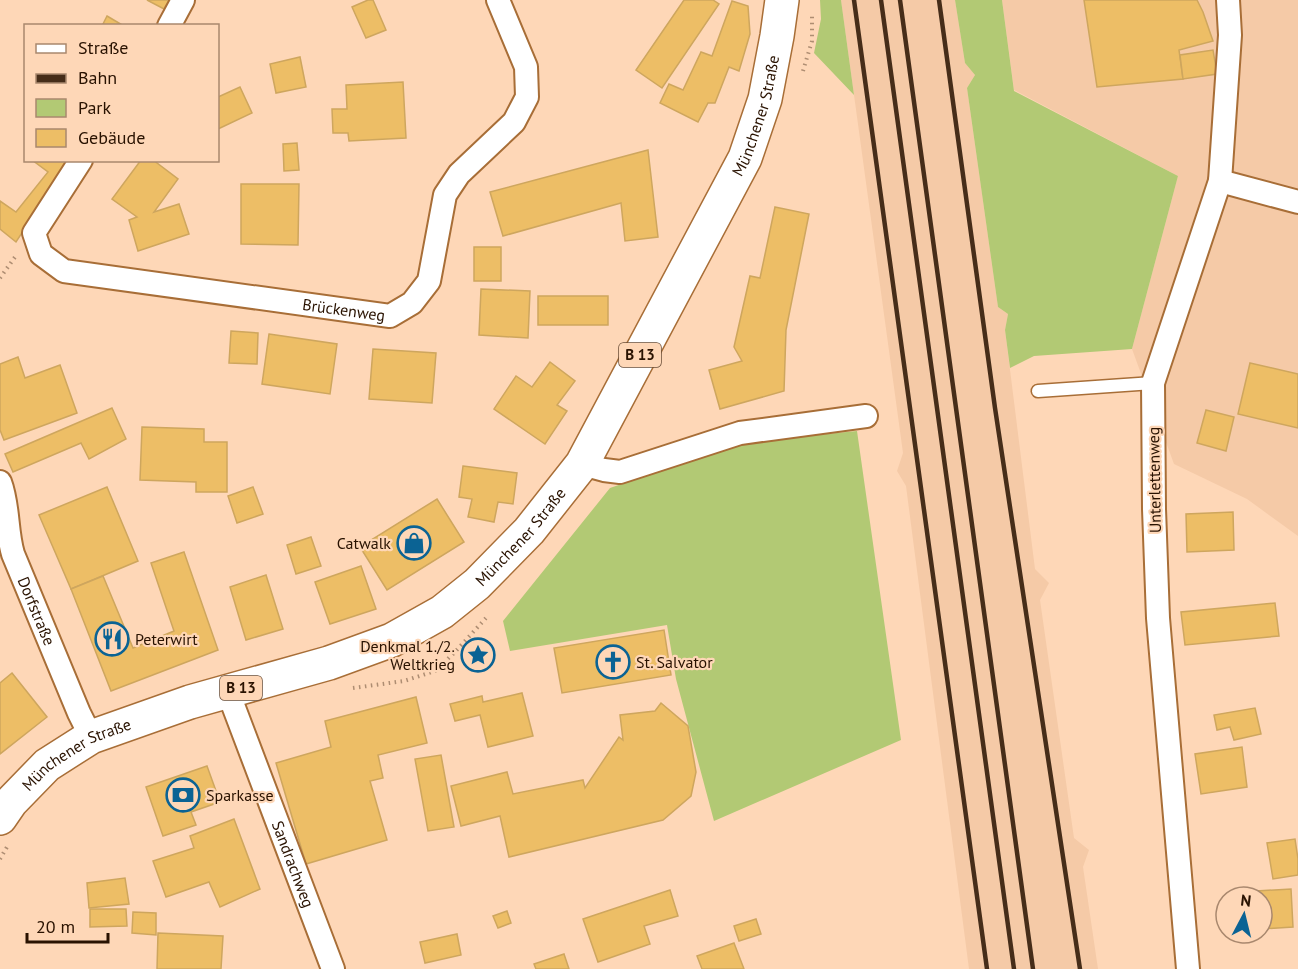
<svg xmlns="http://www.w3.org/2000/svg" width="1298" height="969" viewBox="0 0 1298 969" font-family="'PT Sans',sans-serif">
<rect width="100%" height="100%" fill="#fed7b7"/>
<g fill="#f5caa7">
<path d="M 841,0 L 955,0 L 965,63 L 975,75 L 967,88 L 998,307 L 1008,314 L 1005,330 L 1035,569 L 1049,583 L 1040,600 L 1074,838 L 1089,850 L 1083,867 L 1098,969 L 969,969 L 906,486 L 897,471 L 903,453 Z"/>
<path d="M 1002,0 L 1298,0 L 1298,536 L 1247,499 L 1174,464 L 1132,349 L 1178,176 L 1014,90 Z"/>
</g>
<g fill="#b2c974">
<path d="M 820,0 L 841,0 L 854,95 L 814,53 L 821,19 Z"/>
<path d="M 955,0 L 1002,0 L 1014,91 L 1178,176 L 1132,349 L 1034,356 L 1010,368 L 1005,330 L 1008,314 L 998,307 L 967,88 L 975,75 L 965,63 Z"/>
<path d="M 857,431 L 901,740 L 714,821 L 676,679 L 667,625 L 510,651 L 503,621 L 610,488 L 744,442 Z"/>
</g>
<g fill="#edbe66" stroke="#cea65e" stroke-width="1.5">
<path d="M 147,0 L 169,0 L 164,9 Z"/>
<path d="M 368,0 L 373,0 L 386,30 L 366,38 L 352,7 Z"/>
<path d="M 684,0 L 713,0 L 719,4 L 662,88 L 636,70 Z"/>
<path d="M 1084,0 L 1197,0 L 1203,12 L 1213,41 L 1179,50 L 1183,79 L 1097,87 Z"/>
<path d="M 732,1 L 748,6 L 750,34 L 739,71 L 729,67 L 715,103 L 708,103 L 698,122 L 660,103 L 669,84 L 683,90 L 701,52 L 712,56 Z"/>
<path d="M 107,16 L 124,26 L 102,26 Z"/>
<path d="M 1213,50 L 1217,74 L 1183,79 L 1180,55 Z"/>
<path d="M 300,57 L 306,87 L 276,93 L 270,64 Z"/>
<path d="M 403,82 L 406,138 L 349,141 L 348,133 L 333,133 L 332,109 L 347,109 L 346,85 Z"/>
<path d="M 240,87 L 252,113 L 218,129 L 218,97 Z"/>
<path d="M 297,143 L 299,170 L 284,171 L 283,144 Z"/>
<path d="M 648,150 L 658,237 L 625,241 L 621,203 L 503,236 L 490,192 Z"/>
<path d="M 32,160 L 70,160 L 16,242 L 0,229 L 0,201 L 16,212 L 48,172 Z"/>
<path d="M 141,160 L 153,160 L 178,179 L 154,212 L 179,204 L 189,234 L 138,251 L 129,220 L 137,217 L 112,199 Z"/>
<path d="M 241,184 L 299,184 L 298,245 L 241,244 Z"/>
<path d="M 775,207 L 809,214 L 786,330 L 784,391 L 720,409 L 709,370 L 742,361 L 734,347 L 750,276 L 760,278 Z"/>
<rect x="474" y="247" width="27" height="34"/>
<path d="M 481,289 L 530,291 L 528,338 L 479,335 Z"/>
<rect x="538" y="296" width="70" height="29"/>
<path d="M 231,331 L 258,333 L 257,364 L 229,363 Z"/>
<path d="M 269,334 L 337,344 L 330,394 L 262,384 Z"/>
<path d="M 373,349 L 436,353 L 432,403 L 369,399 Z"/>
<path d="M 18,357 L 25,378 L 60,365 L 77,413 L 4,440 L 0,430 L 0,364 Z"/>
<path d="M 550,362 L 575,381 L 557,405 L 567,411 L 545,444 L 494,409 L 516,376 L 532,387 Z"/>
<path d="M 1250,363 L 1298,374 L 1298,428 L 1238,414 Z"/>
<path d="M 112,408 L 126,439 L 89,459 L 81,443 L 13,472 L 5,454 Z"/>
<path d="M 1206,410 L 1234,417 L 1226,451 L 1197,443 Z"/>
<path d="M 142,427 L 204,429 L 204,442 L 227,442 L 227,492 L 196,492 L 196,482 L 140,480 Z"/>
<path d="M 463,466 L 517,473 L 513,504 L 498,502 L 494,522 L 468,517 L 472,499 L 459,497 Z"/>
<path d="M 107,487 L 138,561 L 71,589 L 39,515 Z"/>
<path d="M 253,487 L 263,514 L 237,523 L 228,496 Z"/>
<path d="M 437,499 L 464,542 L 387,590 L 360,547 Z"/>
<path d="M 1233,512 L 1234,550 L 1187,552 L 1186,514 Z"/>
<path d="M 311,537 L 321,566 L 296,574 L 287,545 Z"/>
<path d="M 184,552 L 218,650 L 111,691 L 71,589 L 103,576 L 133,648 L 174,631 L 151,563 Z"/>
<path d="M 361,566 L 376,609 L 330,624 L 315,582 Z"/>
<path d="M 266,575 L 283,629 L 246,640 L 230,587 Z"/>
<path d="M 1275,603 L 1279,636 L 1185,645 L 1181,612 Z"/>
<path d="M 664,630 L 671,675 L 562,693 L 554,648 Z"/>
<path d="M 12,673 L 47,717 L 0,754 L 0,683 Z"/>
<path d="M 522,693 L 533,736 L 488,747 L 480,715 L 455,721 L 450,704 L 482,696 L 483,702 Z"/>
<path d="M 416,697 L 427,743 L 378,755 L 383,778 L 370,781 L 387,840 L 306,864 L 276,763 L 331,747 L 325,721 Z"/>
<path d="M 661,703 L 688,726 L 696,772 L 691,796 L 663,820 L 509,857 L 500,816 L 461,826 L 451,786 L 507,772 L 513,794 L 583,780 L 585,788 L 619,737 L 623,740 L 620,715 L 655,711 Z"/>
<path d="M 1255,708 L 1261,734 L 1234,740 L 1230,727 L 1217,730 L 1214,715 Z"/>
<path d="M 1242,747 L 1247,787 L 1201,794 L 1195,754 Z"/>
<path d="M 441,755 L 454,827 L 428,831 L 415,759 Z"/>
<path d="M 207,766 L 220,802 L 191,812 L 196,825 L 163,836 L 146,787 Z"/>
<path d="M 234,819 L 260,889 L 220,907 L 209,882 L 166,897 L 153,861 L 194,848 L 190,836 Z"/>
<path d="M 1295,839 L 1298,859 L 1298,875 L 1273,879 L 1267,843 Z"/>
<path d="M 125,878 L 129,904 L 89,908 L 87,883 Z"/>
<path d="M 1291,889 L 1293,927 L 1262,929 L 1262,897 L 1240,897 L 1240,892 Z"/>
<path d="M 670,890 L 678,916 L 644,926 L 650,944 L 598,962 L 583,919 Z"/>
<path d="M 90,909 L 126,909 L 127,926 L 90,927 Z"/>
<path d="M 507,911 L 511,923 L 498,928 L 493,916 Z"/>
<path d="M 133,912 L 156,913 L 156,935 L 132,933 Z"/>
<path d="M 756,919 L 761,934 L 739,941 L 734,926 Z"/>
<path d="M 158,933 L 223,936 L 221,969 L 157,969 Z"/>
<path d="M 457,934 L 461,955 L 425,963 L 420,942 Z"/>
<path d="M 734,943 L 744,969 L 702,969 L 697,956 Z"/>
<path d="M 564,954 L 569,969 L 536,969 L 534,964 Z"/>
</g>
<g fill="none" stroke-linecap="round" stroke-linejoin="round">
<g stroke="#a86e37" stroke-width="15">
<path id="service" d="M 1038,391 L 1153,383"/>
</g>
<g stroke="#a86e37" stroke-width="26">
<g id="minor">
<path d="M 169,26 L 183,0"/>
<path id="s1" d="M 81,160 L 34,233 L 41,254 L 64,271 L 390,316 L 412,303 L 429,281 L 445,195 L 459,174 L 514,122 L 527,97 L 526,67 L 498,0"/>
<path d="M 1220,181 L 1298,202"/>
<path d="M 582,464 L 604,470 L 620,472 L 740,433 L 866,416"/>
<path id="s2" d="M 0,482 C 9,506 6,530 13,554 L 79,713 L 91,737"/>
<path id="s3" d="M 228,692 L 333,969"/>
<path d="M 1188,969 L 1158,618 L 1154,509 L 1153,383 L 1220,181 L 1230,35 L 1228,0"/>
</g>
</g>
<g stroke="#a86e37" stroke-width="36">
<g id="primary">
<path id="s4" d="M 0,818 L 11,802 L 47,765 L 91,737 L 190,702 L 329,663 L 392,640 L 442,612 L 477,584 L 529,531 L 582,464 L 745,158 L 765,99 L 777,36 L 782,0"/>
</g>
</g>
<g stroke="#ae8d72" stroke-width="4" stroke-dasharray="1.5 4.5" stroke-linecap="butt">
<path d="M 803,71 L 812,41 L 812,16"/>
<path d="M 0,278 L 15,257"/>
<path d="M 353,688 L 404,681 L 435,671 L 454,653 L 486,618"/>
<path d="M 0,859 L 7,847"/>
</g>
<use href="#service" stroke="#fff" stroke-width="12"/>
<use href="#minor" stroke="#fff" stroke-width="22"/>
<use href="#primary" stroke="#fff" stroke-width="33"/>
<g stroke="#462d19" stroke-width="4.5">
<path d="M 854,0 L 987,969"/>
<path d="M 881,0 L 1014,969"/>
<path d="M 900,0 L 1033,969"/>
<path d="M 939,0 L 995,408 L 1080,969"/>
</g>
</g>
<defs>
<g id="shop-ring" transform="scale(1.725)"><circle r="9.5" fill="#fed7b7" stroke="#0b6394" stroke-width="1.5"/><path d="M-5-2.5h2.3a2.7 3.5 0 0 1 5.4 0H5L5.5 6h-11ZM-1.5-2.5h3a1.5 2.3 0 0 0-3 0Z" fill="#0b6394"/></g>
<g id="restaurant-ring" transform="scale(1.725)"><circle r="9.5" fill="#fed7b7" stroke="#0b6394" stroke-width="1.5"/><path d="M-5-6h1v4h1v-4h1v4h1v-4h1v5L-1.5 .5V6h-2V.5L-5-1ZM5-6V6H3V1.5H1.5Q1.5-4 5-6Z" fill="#0b6394"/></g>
<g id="sight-ring" transform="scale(1.725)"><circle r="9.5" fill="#fed7b7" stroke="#0b6394" stroke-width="1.5"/><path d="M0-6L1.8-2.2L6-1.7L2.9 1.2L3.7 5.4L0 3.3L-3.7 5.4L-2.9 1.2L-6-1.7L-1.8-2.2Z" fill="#0b6394"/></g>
<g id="church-ring" transform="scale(1.725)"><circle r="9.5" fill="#fed7b7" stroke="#0b6394" stroke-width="1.5"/><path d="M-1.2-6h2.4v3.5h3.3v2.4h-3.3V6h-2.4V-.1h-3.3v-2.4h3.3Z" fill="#0b6394"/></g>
<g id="bank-ring" transform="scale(1.725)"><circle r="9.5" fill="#fed7b7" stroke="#0b6394" stroke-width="1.5"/><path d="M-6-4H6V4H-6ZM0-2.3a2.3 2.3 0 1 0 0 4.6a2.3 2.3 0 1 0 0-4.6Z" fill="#0b6394"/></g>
</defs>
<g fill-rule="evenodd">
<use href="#shop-ring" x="414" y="543"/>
<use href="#restaurant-ring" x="112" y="639"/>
<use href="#sight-ring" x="478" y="655"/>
<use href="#church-ring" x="613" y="662"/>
<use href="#bank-ring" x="183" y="795"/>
</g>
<g text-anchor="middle" stroke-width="4.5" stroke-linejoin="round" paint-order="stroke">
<g fill="#fed7b7" stroke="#694d37" stroke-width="1.5">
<rect x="619" y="343" width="42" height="24" rx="4.5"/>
<rect x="220" y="676" width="42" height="24" rx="4.5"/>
</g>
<g font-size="15" font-weight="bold" fill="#291200">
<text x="640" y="360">B 13</text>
<text x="241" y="693">B 13</text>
</g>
<g font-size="16" fill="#291200" stroke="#fed7b7">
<text dy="6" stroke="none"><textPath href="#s4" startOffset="1092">Münchener Straße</textPath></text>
<text dy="6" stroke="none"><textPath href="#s1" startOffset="420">Brückenweg</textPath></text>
<text transform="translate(1154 480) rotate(-91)" y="6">Unterlettenweg</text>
<text dy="6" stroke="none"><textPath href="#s4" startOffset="606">Münchener Straße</textPath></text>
<text dy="6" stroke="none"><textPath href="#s2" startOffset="135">Dorfstraße</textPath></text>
<text dy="6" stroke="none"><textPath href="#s4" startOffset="102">Münchener Straße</textPath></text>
<text dy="6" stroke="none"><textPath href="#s3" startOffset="184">Sandrachweg</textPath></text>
</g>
<g font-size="16" fill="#291200" stroke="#fed7b7" text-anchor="start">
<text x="391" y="549" text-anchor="end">Catwalk</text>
<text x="135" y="645">Peterwirt</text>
<text x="455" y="652" text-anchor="end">Denkmal 1./2.<tspan x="455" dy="18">Weltkrieg</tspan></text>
<text x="636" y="668">St. Salvator</text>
<text x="206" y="801">Sparkasse</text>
</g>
</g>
<rect x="24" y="24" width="195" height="138" fill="#fed7b7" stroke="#a9886e" stroke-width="1.5"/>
<rect x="36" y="44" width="30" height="9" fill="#ffffff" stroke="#a9886e" stroke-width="1.5"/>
<text x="78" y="54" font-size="18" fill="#291200">Straße</text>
<rect x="36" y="74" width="30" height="9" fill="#462d19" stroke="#a9886e" stroke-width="1.5"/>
<text x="78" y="84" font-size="18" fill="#291200">Bahn</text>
<rect x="36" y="99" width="30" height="18" fill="#b2c974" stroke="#a9886e" stroke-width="1.5"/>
<text x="78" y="114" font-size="18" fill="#291200">Park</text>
<rect x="36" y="129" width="30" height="18" fill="#edbe66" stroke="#a9886e" stroke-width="1.5"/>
<text x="78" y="144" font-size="18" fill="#291200">Gebäude</text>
<g transform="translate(1244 915) rotate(7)"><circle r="28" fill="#fed7b7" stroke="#a9886e" stroke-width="1.5"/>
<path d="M0-4.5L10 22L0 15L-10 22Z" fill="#0b6394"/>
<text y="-9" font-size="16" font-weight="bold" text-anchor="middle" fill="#291200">N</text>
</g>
<path d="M27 933v9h81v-9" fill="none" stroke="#291200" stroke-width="3"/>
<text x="36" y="933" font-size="18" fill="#291200" stroke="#fed7b7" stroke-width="4.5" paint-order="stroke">20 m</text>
</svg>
